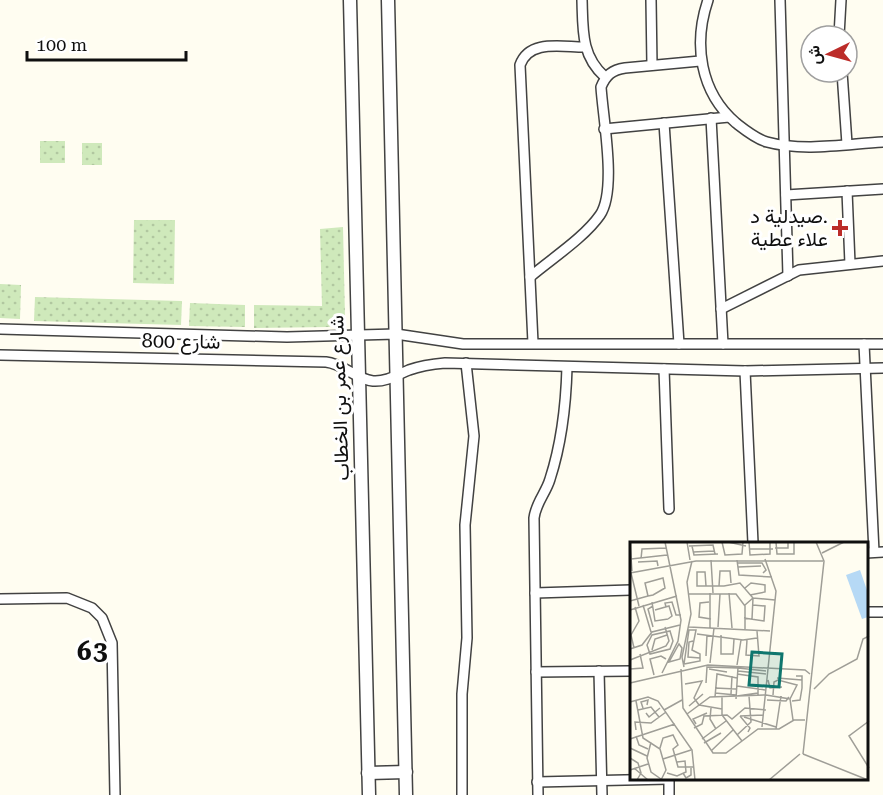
<svg xmlns="http://www.w3.org/2000/svg" width="883" height="795" viewBox="0 0 883 795" font-family="'Roboto Serif',Vazirmatn,serif">
<defs>
<pattern id="grass-dots" width="8" height="8" patternUnits="userSpaceOnUse" patternTransform="scale(1.5)"><rect width="8" height="8" fill="#cfe9bb"/><path d="M2 2h.1M6 6h.1" fill="none" stroke="#b1c7a0" stroke-width="1.8" stroke-linecap="round"/></pattern>
</defs>
<rect width="100%" height="100%" fill="#fffdf1"/>
<g fill="url(#grass-dots)">
<rect x="40" y="141" width="25" height="22"/>
<rect x="82" y="143" width="20" height="22"/>
<path d="M 134,220 L 175,220 L 174,284 L 133,283 Z"/>
<path d="M 343,227 L 345,318 L 329,327 L 254,328 L 254,305 L 322,306 L 320,229 Z"/>
<path d="M 0,284 L 21,285 L 20,319 L 0,318 Z"/>
<path d="M 35,297 L 182,301 L 181,325 L 34,321 Z"/>
<path d="M 190,303 L 245,305 L 245,327 L 189,326 Z"/>
</g>
<g fill="none" stroke-linecap="round" stroke-linejoin="round">
<g stroke="#424242" stroke-width="12">
<g id="minor">
<path d="M 582,0 C 583,30 581,56 605,77"/>
<path d="M 651,0 L 652,65"/>
<path d="M 708,0 C 693,44 700,92 736,123 C 745,130 756,139 767,142 C 803,152 847,144 883,142"/>
<path d="M 780,0 L 788,276"/>
<path d="M 839,36 L 841,0"/>
<path d="M 842,72 L 847,144"/>
<path d="M 711,118 L 723,344"/>
<path d="M 664,123 L 679,344"/>
<path d="M 604,129 L 729,117"/>
<path d="M 847,191 L 850,264"/>
<path d="M 786,195 L 883,189"/>
<path d="M 530,277 C 551,259 584,238 600,215 C 617,190 603,119 601,87 C 606,75 612,70 625,68 L 700,61"/>
<path d="M 721,309 L 799,270 L 883,261"/>
<path d="M 0,329 L 287,337 L 396,334 L 463,344 L 883,344"/>
<path d="M 533,343 L 520,65 C 529,39 562,47 584,47"/>
<path d="M 864,344 L 874,552"/>
<path d="M 0,355 L 326,362 C 344,364 355,379 373,381 C 386,382 397,375 409,370 C 420,366 433,364 445,363 L 745,371 L 883,368"/>
<path d="M 664,369 L 669,509"/>
<path d="M 745,371 L 753,543"/>
<path d="M 866,553 L 883,552"/>
<path d="M 535,593 L 631,590"/>
<path d="M 0,599 L 67,598 L 92,608 L 102,618 L 112,643 L 115,795"/>
<path d="M 866,612 L 883,612"/>
<path d="M 599,671 L 602,795"/>
<path d="M 536,672 L 631,671"/>
<path d="M 669,778 L 669,795"/>
<path d="M 537,782 L 669,779"/>
<path d="M 462,795 L 462,694 L 467,638 L 465,525 L 474,436 L 466,363"/>
<path d="M 538,795 L 534,518 C 536,502 546,493 550,479 C 562,442 566,405 567,367"/>
</g>
</g>
<g stroke="#424242" stroke-width="15">
<g id="tertiary">
<path d="M 350,0 L 369,795"/>
<path d="M 388,0 L 406,795"/>
<path d="M 368,773 L 406,772"/>
</g>
</g>
<use href="#minor" stroke="#fff" stroke-width="9"/>
<use href="#tertiary" stroke="#fff" stroke-width="12"/>
</g>
<path fill="#bc2c29" stroke="#fff" stroke-width="2" d="M837 219h6v6h6v6h-6v6h-6v-6h-6v-6h6z"/>
<g text-anchor="middle" stroke-width="6" stroke-linejoin="round" paint-order="stroke">
<g font-size="20" fill="#0f0f0f" stroke="#fff" text-anchor="end">
<text x="828" y="223">صيدلية د.<tspan x="828" dy="23">علاء عطية</tspan></text>
</g>
<g font-size="20" fill="#0f0f0f" stroke="#fff">
<text transform="translate(181 341) rotate(1)" y="7">شارع 800</text>
<text transform="translate(339 398) rotate(-92)" y="7">شارع عمر بن الخطاب</text>
</g>
<g font-size="26" font-weight="bold" letter-spacing="1.5" fill="#0f0f0f" stroke="#fff">
<text x="93" y="660">63</text>
</g>
</g>
<g transform="translate(630 542)">
<rect width="238" height="238" fill="#fffdf1"/>
<path d="M 230,28 L 239,54 L 238,75 L 232,77 L 216,33 Z" fill="#b6d9f5"/>
<path fill="none" stroke="#9f9e97" stroke-width="1.5" d="M 57,0 L 60,18M 92,0 L 95,13 L 112,12 L 113,0M 98,0 L 116,4M 119,0 L 120,13 L 140,12 L 140,0M 146,0 L 147,12 L 164,12 L 164,0M 0,1 L 2,29M 59,4 L 83,3 L 85,12M 62,4 L 64,13 L 88,12M 145,6 L 158,6 L 158,0M 119,7 L 143,7M 63,10 L 84,9M 192,11 L 214,0M 1,17 L 37,13M 11,17 L 12,7 L 36,6M 81,18 L 83,51M 107,18 L 109,33 L 142,35M 8,20 L 27,19 L 28,24M 108,21 L 132,21 L 136,28 L 133,31M 108,25 L 131,24M 0,31 L 66,19 L 193,19M 1,31 L 9,64M 76,44 L 75,30 L 67,30 L 67,44 L 94,44 L 110,41 L 123,56 L 122,77M 89,44 L 90,29 L 100,29 L 101,41M 115,46 L 121,41 L 135,43 L 135,50 L 120,53M 80,51 L 80,86M 99,51 L 102,86M 58,52 L 106,52 L 115,64 L 115,87M 0,59 L 18,54 L 23,53 L 35,46 L 33,36 L 15,41 L 18,54M 22,60 L 25,79 L 38,77M 79,60 L 70,61 L 69,75 L 81,77M 13,63 L 21,90M 115,63 L 123,56 L 145,58M 36,65 L 35,61 L 42,60 L 46,73 L 51,73M 0,68 L 47,54M 25,68 L 39,64 L 42,74 L 38,77M 114,76 L 134,79 L 135,64 L 123,63M 23,85 L 18,67 L 23,64M 59,85 L 140,89M 88,85 L 90,52M 59,88 L 66,88 L 62,108 L 70,112 L 70,119 L 54,122 ZM 40,89 L 43,99 L 40,107 L 20,112 L 17,103 L 22,93 ZM 67,92 L 113,98 L 127,96M 91,93 L 91,112 L 103,112 L 104,97M 117,98 L 116,113 L 129,114 L 127,89M 63,99 L 59,100 L 58,115 L 70,116M 49,102 L 52,106 L 50,117 L 39,120 ZM 4,106 L 1,93 L 9,79 L 5,65M 0,107 L 12,103 L 22,90 L 50,83M 22,108 L 25,97 L 37,93M 76,114 L 77,93M 0,118 L 36,104 L 39,99 L 35,85M 80,121 L 84,86M 107,123 L 111,98M 54,125 L 52,115 L 61,72 L 57,40 L 62,19M 108,126 L 136,129M 0,127 L 13,126 L 10,112M 51,127 L 53,166 L 83,211 L 96,211 L 128,187 L 149,187 L 164,178 L 175,178M 79,127 L 97,130M 108,129 L 136,132M 32,131 L 48,99 L 51,78 L 35,0M 107,132 L 128,135 L 128,153M 24,133 L 20,117 L 31,114 L 36,117M 147,136 L 172,138M 138,138 L 140,146 L 152,145M 0,141 L 78,123 L 175,128 L 180,132M 76,141 L 77,125 L 108,126M 55,142 L 72,139 L 64,156 L 69,163M 107,144 L 135,148M 85,146 L 106,147M 184,147 L 199,132 L 227,117 L 233,97 L 239,94M 85,151 L 106,153M 101,152 L 102,134M 136,153 L 160,157 L 163,178M 143,153 L 144,140 L 148,138 L 167,143 L 160,157M 107,154 L 128,151M 85,155 L 87,132 L 107,136M 92,155 L 92,173 L 112,199M 106,157 L 108,125M 137,158 L 156,159 L 159,155M 6,159 L 13,196 L 30,207 L 36,228 L 31,238M 162,159 L 170,158 L 172,146 L 172,134 L 166,134M 0,160 L 18,155 L 28,159 L 62,208 L 65,238M 69,163 L 92,167M 59,164 L 73,152M 13,166 L 11,160 L 18,158 L 17,163M 81,166 L 80,177 L 86,187M 8,168 L 21,165 L 29,175M 34,168 L 52,158M 16,171 L 19,175 L 30,166M 57,172 L 80,155 L 135,153M 110,174 L 133,173M 110,174 L 120,186 L 118,190M 114,175 L 146,185M 239,179 L 219,194 L 239,226M 66,182 L 63,177 L 77,171M 132,185 L 146,49 L 135,17M 64,186 L 72,182 L 74,174 L 97,173 L 102,177 L 115,166 L 136,168M 146,187 L 151,154M 6,188 L 5,180 L 21,181 L 36,170M 107,193 L 121,180 L 119,154M 6,194 L 9,203 L 18,207M 0,197 L 45,182M 72,197 L 96,179M 21,200 L 17,216 L 21,230 L 31,237M 74,201 L 91,191M 0,206 L 17,214M 30,206 L 33,196 L 43,193 L 48,203 L 43,207 L 48,225 L 64,225M 81,209 L 103,188M 173,212 L 194,19 L 186,0M 173,212 L 238,238M 0,216 L 8,221 L 11,231 L 7,238M 33,217 L 61,208M 4,226 L 18,238M 0,228 L 18,222M 37,231 L 47,234 L 56,230 L 55,219 L 47,220M 53,231 L 56,236 L 61,233 L 61,226M 139,238 L 170,212"/>
<path fill="#0f766e" fill-opacity="0.15" stroke="#0f766e" stroke-width="3" d="M 122,110 L 152,112 L 149,145 L 119,143 Z"/>
<rect width="238" height="238" fill="none" stroke="#0f0f0f" stroke-width="3"/>
</g>
<g transform="translate(829 54) rotate(265)"><circle r="28" fill="#ffffff" stroke="#9f9f9f" stroke-width="1.5"/>
<path d="M0-4.5L10 22L0 15L-10 22Z" fill="#bc2c29"/>
<text y="-9" font-size="16" font-weight="bold" text-anchor="middle" fill="#0f0f0f">ش</text>
</g>
<path d="M27 51v9h159v-9" fill="none" stroke="#0f0f0f" stroke-width="3"/>
<text x="36" y="51" font-size="18" fill="#0f0f0f" stroke="#ffffff" stroke-width="4.5" paint-order="stroke">100 m</text>
</svg>
